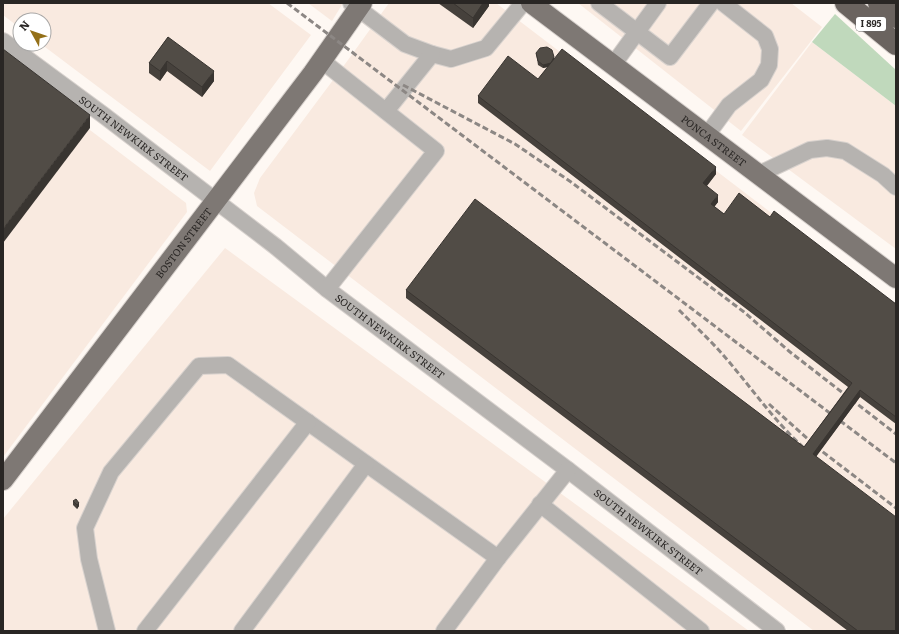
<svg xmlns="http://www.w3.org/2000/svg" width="899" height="634" viewBox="0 0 899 634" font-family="Literata,serif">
<rect width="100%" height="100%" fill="#fef8f3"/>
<g fill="#f9eae0">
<path d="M 3,3 L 268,3 L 311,35 L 210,171 L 41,44 L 44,44 L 44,20 L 20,20 L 20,28 L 3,15 Z"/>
<path d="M 308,3 L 343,3 L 332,21 Z"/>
<path d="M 389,3 L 496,3 L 896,308 L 896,631 L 814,631 L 257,206 L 254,193 L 260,178 L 348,60 Z"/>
<path d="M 578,3 L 791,3 L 822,27 L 741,131 Z"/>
<path d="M 812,42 L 896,106 L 896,249 L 742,135 Z"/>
<path d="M 3,64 L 186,203 L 187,212 L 3,457 Z"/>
<path d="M 225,248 L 749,631 L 3,631 L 3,519 Z"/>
</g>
<path fill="#c0d9bc" d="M 835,14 L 896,70 L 896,106 L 812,42 Z"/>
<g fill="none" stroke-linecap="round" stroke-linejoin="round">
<g stroke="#d8d2ce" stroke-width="18">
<g id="minor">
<path d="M 351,3 L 405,44 L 432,54 L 451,59 L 486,48 L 523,3"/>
<path d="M 599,3 L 670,57 L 711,3"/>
<path id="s1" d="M 3,41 L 102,114 L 275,246 L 327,289 L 568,470 L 777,631"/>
<path d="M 321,60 L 436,151 L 327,289"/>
<path d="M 613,65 L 658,3"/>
<path d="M 386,111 L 432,54"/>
<path d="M 707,135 L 729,105 L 761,80 L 769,65 L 770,49 L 765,36 L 723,3"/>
<path d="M 759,174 L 810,150 L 827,148 L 845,151 L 883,175 L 896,187"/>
<path d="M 540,504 L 701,631"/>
<path d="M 107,631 L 89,559 L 85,528 L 111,472 L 199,366 L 228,365 L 498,558 L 568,470"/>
<path d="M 145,631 L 308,422"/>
<path d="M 242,631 L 366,464"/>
<path d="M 444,631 L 498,558"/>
</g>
</g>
<g stroke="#d8d2ce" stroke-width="22">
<g id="major">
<path id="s2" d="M 531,3 L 896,278"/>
<path id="s3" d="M 3,480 L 313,73 L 362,3"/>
</g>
</g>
<g stroke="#d8d2ce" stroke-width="24">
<g id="highway">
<path d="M 846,3 L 896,44"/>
<path d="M 879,3 L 896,17"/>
</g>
</g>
<use href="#minor" stroke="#b6b3b0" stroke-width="16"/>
<use href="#major" stroke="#7e7874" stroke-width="20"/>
<use href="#highway" stroke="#6a635f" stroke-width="22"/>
<g stroke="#8c8784" stroke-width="3" stroke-dasharray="6 3" stroke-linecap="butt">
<path d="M 287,3 L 896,463"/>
<path d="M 403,85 L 515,144 L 571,182 L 744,312 L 790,352 L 896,434"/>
<path d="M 679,310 C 694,325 710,340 724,356 C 751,387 774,421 805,449"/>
<path d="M 769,404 L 819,449 L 896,508"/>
</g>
</g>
<g fill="#46413c">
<path d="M 438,3 L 489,3 L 489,6 L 473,28 Z"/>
<path d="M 168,37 L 214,81 L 202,97 L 167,71 L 160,81 L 149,73 L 149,63 Z"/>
<path d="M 536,53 L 554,59 L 716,174 L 707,186 L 718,202 L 714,207 L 724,214 L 770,217 L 896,304 L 896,424 L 860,397 L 816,456 L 896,631 L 848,631 L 406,298 L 406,290 L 804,447 L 848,387 L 478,103 L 478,96 L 538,79 L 548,67 L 543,68 L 538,65 Z"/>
<path d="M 73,501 L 79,506 L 77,509 L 73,505 Z"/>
</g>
<g fill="#393531">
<path d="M 483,3 L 489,3 L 489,6 L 473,28 L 473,18 Z"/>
<path d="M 554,57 L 554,61 L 551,66 L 543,68 L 543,65 Z"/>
<path d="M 167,61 L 167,71 L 160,81 L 160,71 Z"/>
<path d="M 214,71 L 214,81 L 202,97 L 202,87 Z"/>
<path d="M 90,115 L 90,128 L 3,243 L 3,229 Z"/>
<path d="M 716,167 L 716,174 L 703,190 L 703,183 Z"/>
<path d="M 718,195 L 718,202 L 711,211 L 711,204 Z"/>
<path d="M 860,390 L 860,397 L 813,461 L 813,454 Z"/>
<path d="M 79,503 L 79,506 L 77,509 L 77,505 Z"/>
</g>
<g fill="#514c46" stroke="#393531">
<path d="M 453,3 L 483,3 L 473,18 Z"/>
<path d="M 168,37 L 214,71 L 202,87 L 167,61 L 160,71 L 149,63 Z"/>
<path d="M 547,47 L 552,50 L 554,57 L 551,63 L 543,65 L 538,61 L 536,53 L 540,48 Z"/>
<path d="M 3,49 L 90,115 L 3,229 Z"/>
<path d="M 562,49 L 716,167 L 703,183 L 718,195 L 711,204 L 724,214 L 739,193 L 770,217 L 774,211 L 896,304 L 896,417 L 860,390 L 813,454 L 896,517 L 896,631 L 858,631 L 406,290 L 475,199 L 804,447 L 852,383 L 478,96 L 508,56 L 538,79 Z"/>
<path d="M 76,499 L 79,503 L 77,505 L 73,501 Z"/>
</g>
<g text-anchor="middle" stroke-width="4" stroke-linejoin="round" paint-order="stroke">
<rect fill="#fff" stroke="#696766" stroke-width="1" x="856" y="17" width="30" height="14" rx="3"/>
<g font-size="9" font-weight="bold" fill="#292624">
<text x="871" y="27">I 895</text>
</g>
<g font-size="10" fill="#292624" stroke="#fff">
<text dy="4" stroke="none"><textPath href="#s1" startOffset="163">SOUTH NEWKIRK STREET</textPath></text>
<text dy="4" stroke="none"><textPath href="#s2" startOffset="229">PONCA STREET</textPath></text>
<text dy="4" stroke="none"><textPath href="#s3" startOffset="298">BOSTON STREET</textPath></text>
<text dy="4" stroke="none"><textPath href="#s1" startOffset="487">SOUTH NEWKIRK STREET</textPath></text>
<text dy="4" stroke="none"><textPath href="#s1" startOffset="811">SOUTH NEWKIRK STREET</textPath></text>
</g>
</g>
<rect width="899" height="634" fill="none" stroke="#292624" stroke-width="8"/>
<g transform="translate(32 32) rotate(310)"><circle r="19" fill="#ffffff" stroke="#a9a8a7"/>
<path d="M0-3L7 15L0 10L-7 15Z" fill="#947018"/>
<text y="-6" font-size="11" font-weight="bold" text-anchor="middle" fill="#292624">N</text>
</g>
</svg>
